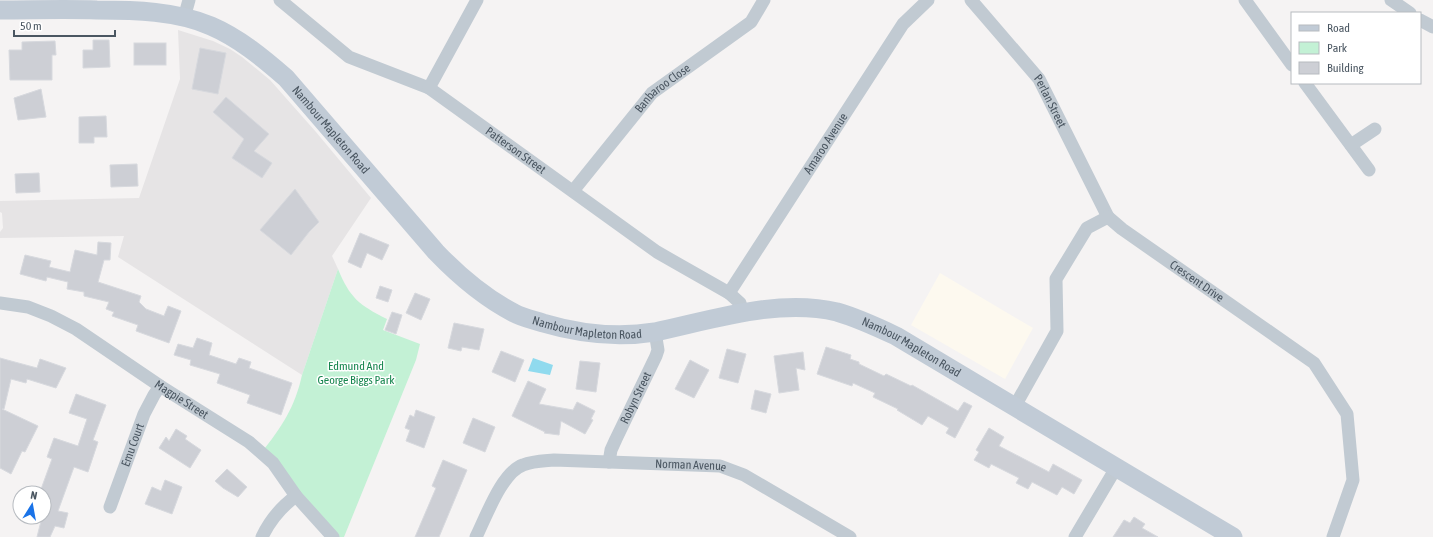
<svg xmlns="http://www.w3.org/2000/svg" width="1433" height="537" viewBox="0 0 1433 537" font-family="'Asap Condensed',sans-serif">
<rect width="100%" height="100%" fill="#f5f3f3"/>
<path fill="#fdf9ef" d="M 940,273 L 1033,328 L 1005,379 L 911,325 Z"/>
<path fill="#e6e4e5" d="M 178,30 L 213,41 L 230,49 L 242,57 L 270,80 L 316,132 L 371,198 L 332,256 L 338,269 L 302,375 L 118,257 L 124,236 L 0,238 L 0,232 L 3,228 L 2,213 L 0,212 L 0,201 L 139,198 L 180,79 Z"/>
<path fill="#c3f1d5" d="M 338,269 C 350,298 359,305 387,319 L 383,330 L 420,344 L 416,360 L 344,537 L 333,537 L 261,453 C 282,427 295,407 302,375 Z"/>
<path fill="#90daee" d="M 533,358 L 553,365 L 550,375 L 528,371 Z"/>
<g fill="#cdcfd5" stroke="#d7d9de">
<path d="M 93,40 L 109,40 L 110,67 L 83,68 L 83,50 L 93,50 Z"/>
<path d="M 55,41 L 56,55 L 52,55 L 52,80 L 10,80 L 9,50 L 22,50 L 22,42 Z"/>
<rect x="134" y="43" width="32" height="22"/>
<path d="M 200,48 L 226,53 L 218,94 L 192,89 Z"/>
<path d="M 41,89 L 46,117 L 18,120 L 14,98 Z"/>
<path d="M 226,97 L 269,134 L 254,151 L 272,163 L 262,178 L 232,158 L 244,139 L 213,112 Z"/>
<path d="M 106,116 L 107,137 L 94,137 L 94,143 L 79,143 L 79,117 Z"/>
<path d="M 137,164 L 138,186 L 111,187 L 110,165 Z"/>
<path d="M 39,173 L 40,192 L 16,193 L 15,174 Z"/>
<path d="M 295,189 L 319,222 L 309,232 L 291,255 L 260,230 Z"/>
<path d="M 360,233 L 389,245 L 382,260 L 367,253 L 361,268 L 348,262 Z"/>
<path d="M 98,242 L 111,243 L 110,260 L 104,260 L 98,282 L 141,296 L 139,302 L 146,309 L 164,316 L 168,306 L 181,311 L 169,343 L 136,331 L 138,325 L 112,316 L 114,312 L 106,309 L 109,302 L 84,296 L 84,292 L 67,289 L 68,282 L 47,277 L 46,281 L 20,274 L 25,255 L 51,261 L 49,267 L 70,272 L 75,250 L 97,255 Z"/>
<path d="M 380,286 L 392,290 L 388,302 L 376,298 Z"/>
<path d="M 415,293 L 430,299 L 421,320 L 406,313 Z"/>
<path d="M 392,312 L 402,315 L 396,334 L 385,330 Z"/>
<path d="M 454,323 L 484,329 L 479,350 L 462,347 L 461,351 L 448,348 Z"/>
<path d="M 197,338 L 212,343 L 209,355 L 236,364 L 239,358 L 251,362 L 249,368 L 292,383 L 281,415 L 247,403 L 250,395 L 217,383 L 220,374 L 190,365 L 191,360 L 174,355 L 178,344 L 193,348 Z"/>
<path d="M 826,347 L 851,355 L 850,359 L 859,362 L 859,364 L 884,376 L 886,374 L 911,386 L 912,385 L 958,411 L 964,402 L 972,406 L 955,438 L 946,433 L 949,428 L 928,416 L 922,425 L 897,410 L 898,409 L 873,397 L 875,393 L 853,383 L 852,386 L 817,374 Z"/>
<path d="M 727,349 L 746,354 L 738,383 L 719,378 Z"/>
<path d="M 501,351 L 524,360 L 515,382 L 492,372 Z"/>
<path d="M 803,352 L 805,370 L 796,368 L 799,390 L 779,393 L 774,356 Z"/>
<path d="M 0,358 L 37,368 L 40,359 L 66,368 L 56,388 L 27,379 L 26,383 L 11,379 L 4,409 L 2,409 L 38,426 L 25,452 L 22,451 L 11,474 L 0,468 Z"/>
<path d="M 690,360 L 709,370 L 694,398 L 675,389 Z"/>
<path d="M 580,361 L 600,363 L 596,392 L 576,389 Z"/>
<path d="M 528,381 L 546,389 L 539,404 L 573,410 L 577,402 L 595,411 L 591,419 L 593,420 L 585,434 L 561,421 L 559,435 L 544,433 L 545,432 L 512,416 Z"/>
<path d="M 755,390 L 771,394 L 766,413 L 751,409 Z"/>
<path d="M 76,394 L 106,405 L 93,440 L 98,442 L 88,472 L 74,467 L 58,511 L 68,513 L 64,528 L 55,526 L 50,537 L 37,537 L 42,517 L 44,517 L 44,509 L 47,495 L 40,492 L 52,459 L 47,457 L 54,438 L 78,446 L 87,419 L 69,413 Z"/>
<path d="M 416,410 L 435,417 L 424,448 L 406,441 L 410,430 L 405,428 L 410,415 L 414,417 Z"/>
<path d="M 473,418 L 495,427 L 485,452 L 463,443 Z"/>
<path d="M 989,428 L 1004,437 L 999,446 L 1049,472 L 1053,464 L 1082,480 L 1074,494 L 1062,487 L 1057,495 L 1032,482 L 1028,489 L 1016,483 L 1019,478 L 991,464 L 989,468 L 974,460 L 979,452 L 976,450 Z"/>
<path d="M 176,429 L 187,436 L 185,439 L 201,450 L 190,468 L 159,448 L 166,437 L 169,441 Z"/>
<path d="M 443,460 L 467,470 L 439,537 L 415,537 L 436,488 L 432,486 Z"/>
<path d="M 227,469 L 247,487 L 238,497 L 223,488 L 215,481 Z"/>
<path d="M 165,480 L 182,487 L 172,514 L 145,504 L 152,487 L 161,491 Z"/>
<path d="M 1134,517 L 1145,524 L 1142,528 L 1158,537 L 1113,537 L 1124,520 L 1130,523 Z"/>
</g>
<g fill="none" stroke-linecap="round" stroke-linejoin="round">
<g stroke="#c1cad2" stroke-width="13">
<path id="s1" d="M 280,0 L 349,57 L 429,88 L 657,252 L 729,293 L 740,303 L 743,313"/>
<path id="s2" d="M 971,0 L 1039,79 L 1108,217"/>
<path d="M 1245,0 L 1292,65"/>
<path d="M 1391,0 L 1410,13"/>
<path d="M 184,18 L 189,0"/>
<path d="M 1420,20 L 1433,27"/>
<path d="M 1305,83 L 1369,170"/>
<path d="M 429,88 L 477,0"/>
<path d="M 1351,145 L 1375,129"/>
<path id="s3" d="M 573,191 L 652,93 L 751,22 L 764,0"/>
<path id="s4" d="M 729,293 L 903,24 L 928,0"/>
<path id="s5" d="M 0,303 L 28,307 L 51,316 L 76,329 L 160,386 L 249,442 L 273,463 L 296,496 L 333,537"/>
<path id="s6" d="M 1015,406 L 1057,331 L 1056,279 L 1087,228 L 1108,217 L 1122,229 L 1314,363 L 1347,414 L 1353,480 L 1333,537"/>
<path id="s7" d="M 609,462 L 611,450 L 616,439 L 656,356 L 658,350 L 655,332"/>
<path id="s8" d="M 110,507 L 144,414 L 154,395 L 160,386"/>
<path d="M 262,537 C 270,520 281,507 296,496"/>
<path id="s9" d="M 476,537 C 486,517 502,472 523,465 C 533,461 544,461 554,460 L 720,466 L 744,475 L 850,537"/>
<path d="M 1075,537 L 1116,468"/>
</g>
<path stroke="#c1cbd6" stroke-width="19" id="s10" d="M 0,10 C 32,10 65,9 97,10 C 134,10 177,11 211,26 C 239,38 263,58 286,78 L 436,252 C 459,276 485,298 514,313 C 523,318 534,320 543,323 C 580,334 617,338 655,332 C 712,320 778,298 837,312 C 858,318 877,327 896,336 L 1233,537"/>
</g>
<g text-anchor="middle" stroke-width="3" stroke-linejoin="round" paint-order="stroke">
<g font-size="12" fill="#4a5661" stroke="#fff">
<text dy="4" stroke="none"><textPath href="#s3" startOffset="137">Banbaroo Close</textPath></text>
<text dy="4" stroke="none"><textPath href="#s2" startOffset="129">Perlan Street</textPath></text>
<text dy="4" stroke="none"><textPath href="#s10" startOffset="373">Nambour Mapleton Road</textPath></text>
<text dy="4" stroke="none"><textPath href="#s4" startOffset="178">Amaroo Avenue</textPath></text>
<text dy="4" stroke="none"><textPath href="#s1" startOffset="282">Patterson Street</textPath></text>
<text dy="4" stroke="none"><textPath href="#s6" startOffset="331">Crescent Drive</textPath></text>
<text dy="4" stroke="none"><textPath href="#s10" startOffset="709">Nambour Mapleton Road</textPath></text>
<text dy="4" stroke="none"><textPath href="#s10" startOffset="1045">Nambour Mapleton Road</textPath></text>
<text dy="4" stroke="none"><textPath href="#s7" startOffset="70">Robyn Street</textPath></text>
<text dy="4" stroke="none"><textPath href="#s5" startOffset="208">Magpie Street</textPath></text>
<text dy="4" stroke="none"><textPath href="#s8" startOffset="66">Emu Court</textPath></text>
<text dy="4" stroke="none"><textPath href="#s9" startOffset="256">Norman Avenue</textPath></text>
</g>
<g font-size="12" fill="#17864f" stroke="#fff">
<text x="356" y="370">Edmund And<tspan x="356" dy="14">George Biggs Park</tspan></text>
</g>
</g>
<rect x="1291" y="12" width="130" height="72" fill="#ffffff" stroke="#b7bbc0"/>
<rect x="1299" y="25" width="20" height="6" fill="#c1cbd6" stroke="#b7bbc0"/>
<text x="1327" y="32" font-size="12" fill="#4a5661">Road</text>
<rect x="1299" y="42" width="20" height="12" fill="#c3f1d5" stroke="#b7bbc0"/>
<text x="1327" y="52" font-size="12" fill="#4a5661">Park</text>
<rect x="1299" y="62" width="20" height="12" fill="#cdcfd5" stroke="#b7bbc0"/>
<text x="1327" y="72" font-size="12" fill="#4a5661">Building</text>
<g transform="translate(32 505) rotate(11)"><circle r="19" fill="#ffffff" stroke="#b7bbc0"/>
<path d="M0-3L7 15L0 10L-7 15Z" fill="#1a73e8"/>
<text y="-6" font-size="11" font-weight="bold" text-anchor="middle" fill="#4a5661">N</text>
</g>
<path d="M14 30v6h101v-6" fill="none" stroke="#4a5661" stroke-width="2"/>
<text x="20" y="30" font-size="12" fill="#4a5661" stroke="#ffffff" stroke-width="3" paint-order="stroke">50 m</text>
</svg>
